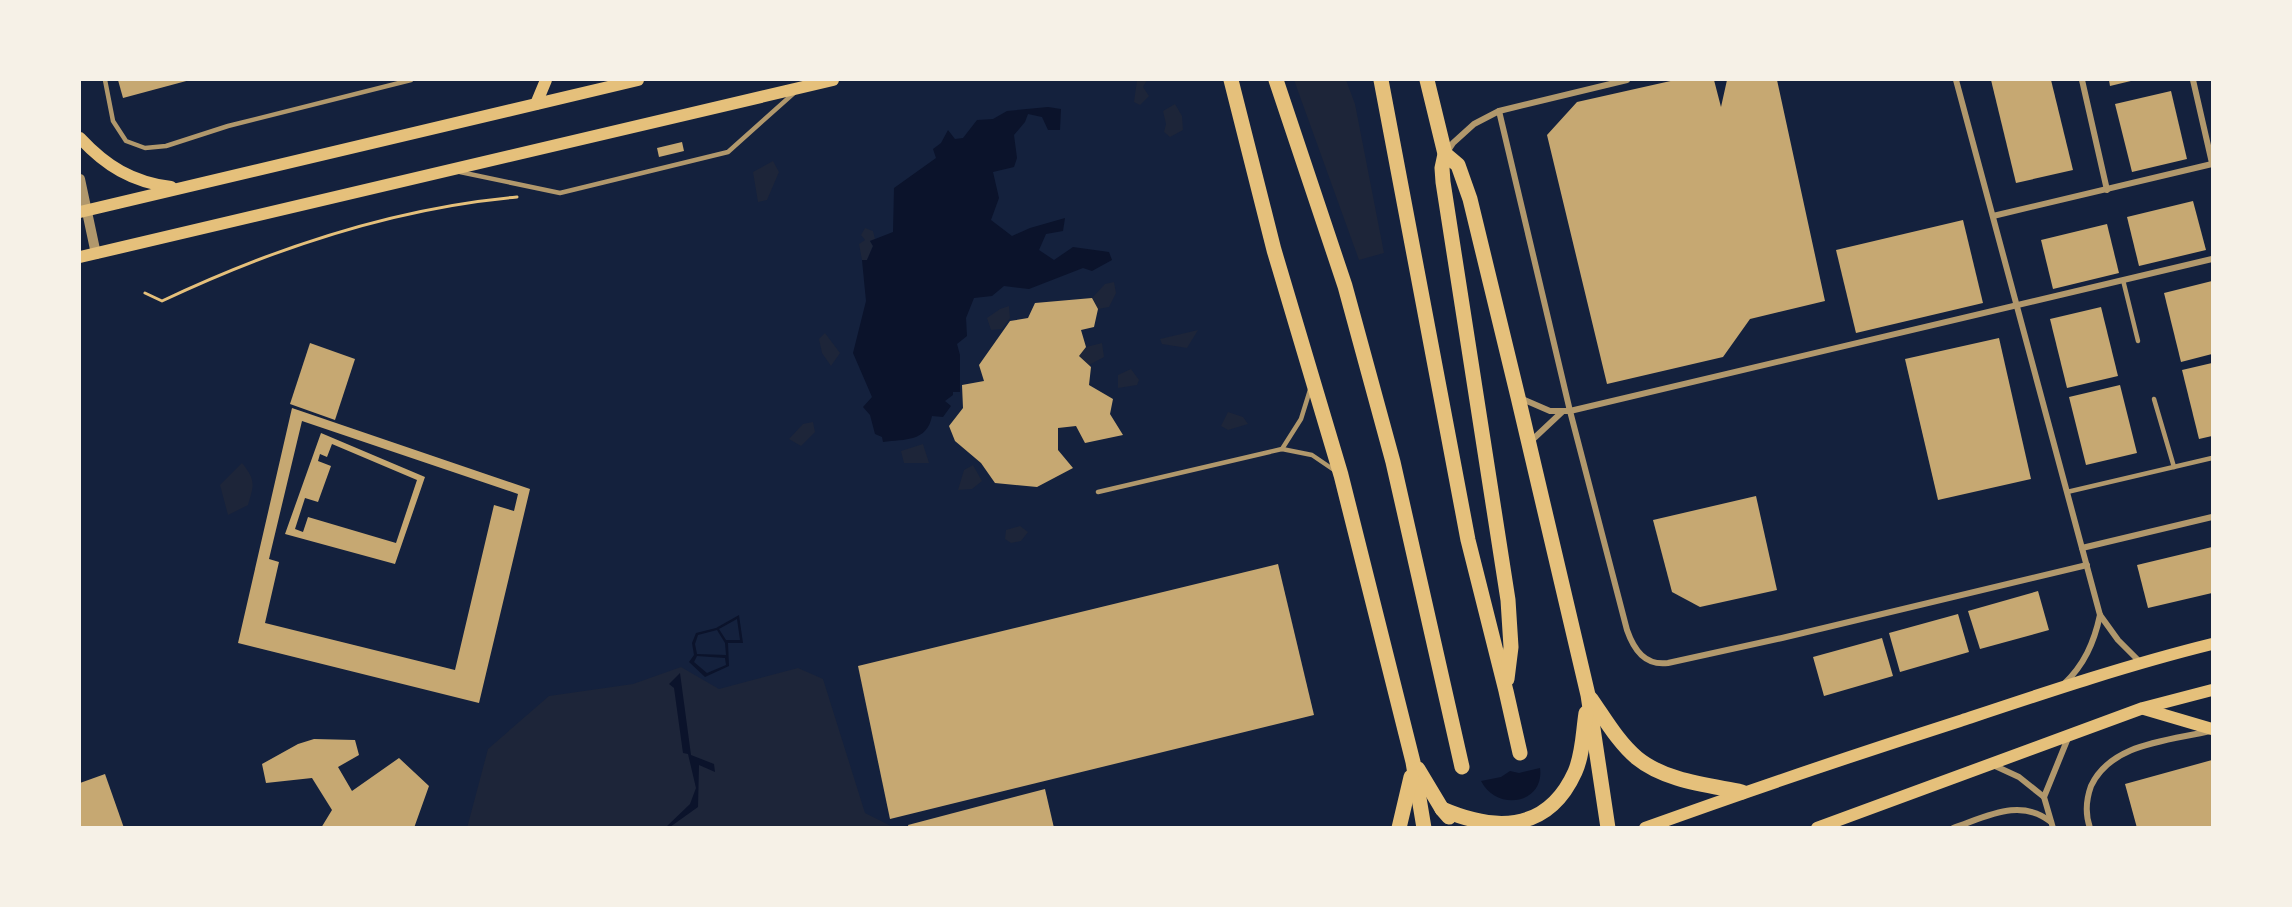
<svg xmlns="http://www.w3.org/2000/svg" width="2292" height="907" viewBox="0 0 2292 907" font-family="Overpass,sans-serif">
<rect width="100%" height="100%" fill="#14213d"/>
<g fill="#1d2539">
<path d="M 1137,80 L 1147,80 L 1143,87 L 1149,96 L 1140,105 L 1134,102 Z"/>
<path d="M 1294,80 L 1346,80 L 1355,104 L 1384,253 L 1359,260 Z"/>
<path d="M 1175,104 L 1182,116 L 1183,130 L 1170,137 L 1164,132 L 1166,124 L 1163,111 Z"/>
<path d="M 773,161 L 779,172 L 767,200 L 758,202 L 753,172 Z"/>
<path d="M 865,228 L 873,231 L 875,239 L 870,241 L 873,246 L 867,260 L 862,260 L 859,244 L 865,240 L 861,235 Z"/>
<path d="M 1114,282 L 1116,293 L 1109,307 L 1098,309 L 1092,298 L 1105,284 Z"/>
<path d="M 1009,306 L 1010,318 L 1002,329 L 991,330 L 987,318 L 1000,309 Z"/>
<path d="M 1198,330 L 1187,348 L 1162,344 L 1160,339 Z"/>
<path d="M 825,333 L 840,353 L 831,366 L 822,353 L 819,339 Z"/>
<path d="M 1102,343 L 1104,357 L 1089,365 L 1079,356 L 1086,347 Z"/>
<path d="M 1131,369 L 1139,380 L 1137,385 L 1118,388 L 1118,375 Z"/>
<path d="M 1228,412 L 1243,417 L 1248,424 L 1228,430 L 1221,426 Z"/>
<path d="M 813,422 L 815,432 L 801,446 L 789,439 L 803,424 Z"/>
<path d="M 923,444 L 929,463 L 904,463 L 901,451 Z"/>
<path d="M 242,463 C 256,480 254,485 248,505 L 228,515 L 220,485 Z"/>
<path d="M 973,465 L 982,481 L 972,489 L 958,490 L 964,470 Z"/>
<path d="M 1020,526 L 1028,532 L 1021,541 L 1011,543 L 1005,539 L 1006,530 Z"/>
<path d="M 681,667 L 719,689 L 798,668 L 823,679 L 865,813 L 893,827 L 467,828 L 488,749 L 549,696 L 633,684 Z"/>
</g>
<g fill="#0b132b" fill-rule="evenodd">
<path d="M 1048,107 L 1061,109 L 1060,130 L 1048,130 L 1042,117 L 1028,114 L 1025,122 L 1014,135 L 1017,158 L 1014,167 L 993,172 L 999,198 L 991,220 L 1012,236 L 1030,228 L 1065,218 L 1063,231 L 1046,234 L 1039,250 L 1054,260 L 1073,247 L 1109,252 L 1112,260 L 1092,271 L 1083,268 L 1029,289 L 1004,286 L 992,296 L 974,298 L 966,318 L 967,336 L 957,344 L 960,355 L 960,392 L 953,392 L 953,395 L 945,401 L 951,406 L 943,417 L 932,416 C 927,442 905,439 883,442 L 882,437 L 875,434 L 870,415 L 863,407 L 872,397 L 853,353 L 866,301 L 862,260 L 867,260 L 873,246 L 870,241 L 893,232 L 894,188 L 936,158 L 933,149 L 941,143 L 948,130 L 955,139 L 963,138 L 977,120 L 993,119 L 1007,111 Z"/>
<path d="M 739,615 L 743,643 L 728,643 L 729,666 L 705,677 L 689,662 L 694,655 L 692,643 L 696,633 L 716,628 ZM 737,619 L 740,640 L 726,640 L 719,629 ZM 717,630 L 725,643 L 726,655 L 697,654 L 695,644 L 698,635 ZM 697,656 L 725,658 L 726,665 L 707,673 L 694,662 Z"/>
<path d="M 680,673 L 691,755 L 714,764 L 715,772 L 699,765 L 698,807 L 670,827 L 666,827 L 690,804 L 696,788 L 688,754 L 683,753 L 674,688 L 669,684 Z"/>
<path d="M 1540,768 C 1545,803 1498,813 1481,781 L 1501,777 L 1510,771 L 1519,773 Z"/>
</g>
<g fill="#c6a872" fill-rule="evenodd">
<path d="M 118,80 L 190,80 L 123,98 Z"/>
<path d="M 1675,80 L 1714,80 L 1721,107 L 1727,80 L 1777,80 L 1825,301 L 1750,319 L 1723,357 L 1607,384 L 1547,135 L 1577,102 Z"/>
<path d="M 1991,80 L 2051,80 L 2073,170 L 2016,183 Z"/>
<path d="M 2109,80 L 2135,80 L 2110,86 Z"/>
<path d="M 2171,91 L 2187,159 L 2132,172 L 2115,104 Z"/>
<path d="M 682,142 L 684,151 L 659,157 L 657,148 Z"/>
<path d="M 2193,201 L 2206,250 L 2139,266 L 2127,217 Z"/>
<path d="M 1963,220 L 1983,303 L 1856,333 L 1836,250 Z"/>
<path d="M 2107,224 L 2119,273 L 2053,289 L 2041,240 Z"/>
<path d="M 2212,281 L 2212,354 L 2181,362 L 2164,293 Z"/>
<path d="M 1092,298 L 1098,309 L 1094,327 L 1081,330 L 1086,347 L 1079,356 L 1091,367 L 1089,385 L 1113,399 L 1110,414 L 1123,435 L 1085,443 L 1076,426 L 1058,428 L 1058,450 L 1073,468 L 1037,487 L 995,483 L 981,463 L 955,441 L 949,426 L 963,408 L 962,385 L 984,381 L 979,365 L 1010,321 L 1028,318 L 1035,303 Z"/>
<path d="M 2101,307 L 2118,376 L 2067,388 L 2050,319 Z"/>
<path d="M 1999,338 L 2031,479 L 1938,500 L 1905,359 Z"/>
<path d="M 310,343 L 355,359 L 335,420 L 290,404 Z"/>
<path d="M 2212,363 L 2212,436 L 2199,439 L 2182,370 Z"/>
<path d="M 2120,385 L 2137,453 L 2086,465 L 2069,397 Z"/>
<path d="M 292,408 L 530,489 L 479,703 L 238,643 ZM 302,421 L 518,494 L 514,511 L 494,505 L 455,670 L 265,623 L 279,562 L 269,559 Z"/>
<path d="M 321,433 L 425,477 L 395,564 L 285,534 ZM 332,444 L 417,480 L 396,543 L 308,517 L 303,532 L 295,529 L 305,498 L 318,502 L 331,466 L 318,461 L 320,454 L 327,457 Z"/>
<path d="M 1756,496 L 1777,590 L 1700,607 L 1672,592 L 1653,520 Z"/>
<path d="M 2212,547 L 2212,593 L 2148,608 L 2137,565 Z"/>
<path d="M 1278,564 L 1314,715 L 890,819 L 858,666 Z"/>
<path d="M 2038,591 L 2049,630 L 1980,649 L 1968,611 Z"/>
<path d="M 1958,614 L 1969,652 L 1900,672 L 1889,633 Z"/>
<path d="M 1882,638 L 1893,676 L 1824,696 L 1813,657 Z"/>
<path d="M 314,739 L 355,740 L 359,755 L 338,767 L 352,791 L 399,758 L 429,786 L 414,828 L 321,828 L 332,810 L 312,778 L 266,783 L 262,764 L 298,744 Z"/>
<path d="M 2212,760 L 2212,828 L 2137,828 L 2125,784 Z"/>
<path d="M 105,774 L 124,828 L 80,828 L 80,783 Z"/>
<path d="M 1045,789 L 1054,828 L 909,828 L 908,825 Z"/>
</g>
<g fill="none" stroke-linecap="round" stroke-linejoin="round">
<path stroke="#e5c07b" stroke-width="3" d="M 145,293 L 162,301 C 274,248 393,208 517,197"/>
<g stroke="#b1986c" stroke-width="4.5">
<path d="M 105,80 L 113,121 L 126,141 L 145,148 L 166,146 L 228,126 L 411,80"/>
<path d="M 460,172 L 560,193 L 728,152 L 794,93"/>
<path d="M 2123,280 L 2138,341"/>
<path d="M 2154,399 L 2174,467"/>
<path d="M 1282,449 L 1301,419 L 1310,390"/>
<path d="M 1098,492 L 1282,449 L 1312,455 L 1334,470"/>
<path d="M 2067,492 L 2212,458"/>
</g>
<g stroke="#b1986c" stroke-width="6">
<path d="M 1956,80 L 2100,615 L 2118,640 L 2140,662"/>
<path d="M 2082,80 L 2107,190"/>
<path d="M 2193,80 L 2212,163"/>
<path d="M 1499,111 L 1570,411 L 1627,630 C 1634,650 1645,666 1668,663 L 1782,638 L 2087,565"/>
<path d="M 1447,152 L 1453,143 L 1474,124 L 1499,111 L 1627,80"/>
<path d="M 1993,216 L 2212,164"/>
<path d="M 1522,399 L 1550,411 L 1570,411 L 2212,259"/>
<path d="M 1530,442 L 1562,412"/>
<path d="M 2082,548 L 2212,517"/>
<path d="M 2064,684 C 2084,665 2094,643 2100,615"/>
<path d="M 1993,765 L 2019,777 L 2044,797"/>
<path d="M 1953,828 C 1986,817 2020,797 2051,822"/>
<path d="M 2053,828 L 2044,797 L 2068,738"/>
<path d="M 2090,828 C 2085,814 2086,800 2091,786 C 2111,743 2168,741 2210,731"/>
</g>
<path stroke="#b1986c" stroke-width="10" d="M 80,179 L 96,254"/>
<g stroke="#e5c07b" stroke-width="12">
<path d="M 536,104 L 546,80"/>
<path d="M 80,138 C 106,166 132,182 171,187"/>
<path d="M 80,212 L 638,80"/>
<path d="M 80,257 L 833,80"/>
<path d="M 2144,709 L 2212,729"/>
<path d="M 1645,828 C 1750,790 1854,755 1960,721 C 2044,693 2127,665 2212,644"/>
<path d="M 1817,828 L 2143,708 L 2212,690"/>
</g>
<g stroke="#e5c07b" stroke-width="15">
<path d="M 1231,80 L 1274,250 L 1341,475 L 1413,762 L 1424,828"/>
<path d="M 1276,80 L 1345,286 L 1393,462 L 1462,767"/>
<path d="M 1381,80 L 1468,540 L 1506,691 L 1520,753"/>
<path d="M 1427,80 L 1445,154 L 1442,168 L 1443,182 L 1508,600 L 1511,647 L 1507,679"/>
<path d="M 1445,154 L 1458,165 L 1470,199 L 1518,397 L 1588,695 L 1608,828"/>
<path d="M 1591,699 C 1605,719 1618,742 1637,758 C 1665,781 1708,785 1742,792"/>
<path d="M 1418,769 L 1442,809 L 1449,817"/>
<path d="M 1442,809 C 1495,832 1548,832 1575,772 C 1583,754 1583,732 1586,713"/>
<path d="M 1399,828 L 1411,777"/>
</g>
</g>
<rect width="2292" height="907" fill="none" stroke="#f6f1e7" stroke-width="162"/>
</svg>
